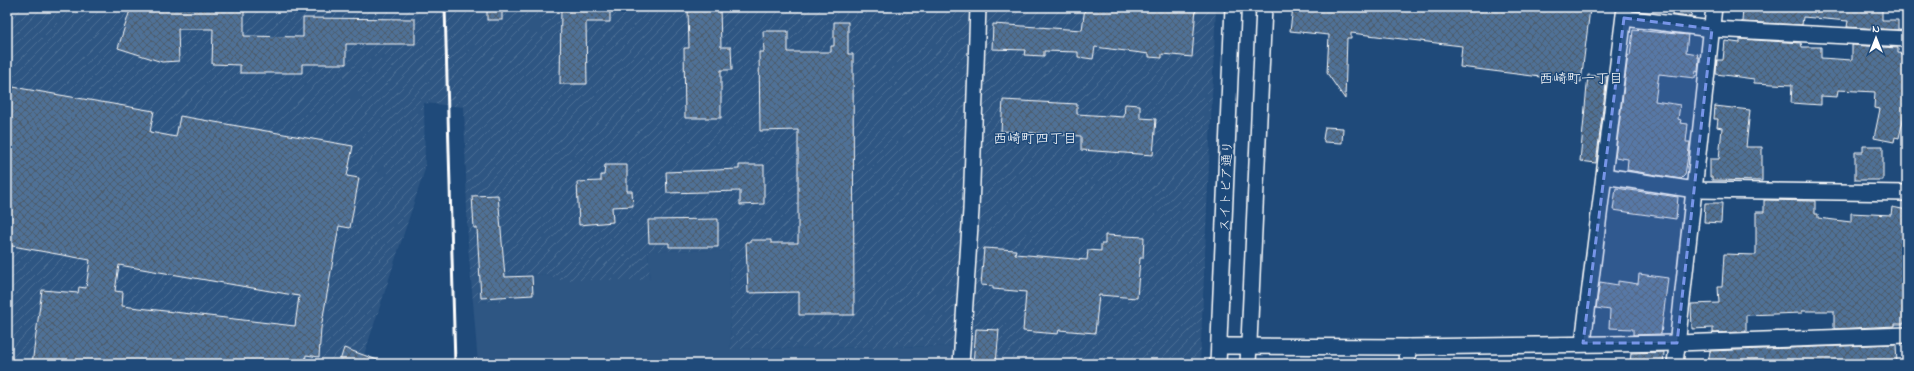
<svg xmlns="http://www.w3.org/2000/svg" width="1914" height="371" viewBox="0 0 1914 371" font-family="'Indie Flower','Klee One',sans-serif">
<defs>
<pattern id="industrial-furrows" width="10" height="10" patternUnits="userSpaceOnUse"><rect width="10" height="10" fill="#2e5683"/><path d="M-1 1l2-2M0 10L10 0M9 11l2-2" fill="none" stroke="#4d6f96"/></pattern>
<pattern id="building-cross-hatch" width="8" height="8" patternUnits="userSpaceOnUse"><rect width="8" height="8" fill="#507197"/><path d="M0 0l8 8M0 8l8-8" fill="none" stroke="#4e5b6a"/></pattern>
</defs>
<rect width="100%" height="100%" fill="#1f4a7a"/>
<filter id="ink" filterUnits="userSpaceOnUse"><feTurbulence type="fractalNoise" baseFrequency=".025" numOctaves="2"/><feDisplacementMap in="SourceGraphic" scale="8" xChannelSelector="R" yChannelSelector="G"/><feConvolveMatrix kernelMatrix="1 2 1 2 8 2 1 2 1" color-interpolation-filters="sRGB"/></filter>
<g filter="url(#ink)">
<path fill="#2e5683" d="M 729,250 L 731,349 L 953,346 L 951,364 L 478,364 L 473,302 L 507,301 L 507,275 L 549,274 L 553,280 L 650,280 L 648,251 Z"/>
<path fill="url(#industrial-furrows)" d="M 7,7 L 1216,7 L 1200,364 L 951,364 L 953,346 L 731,349 L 729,250 L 648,251 L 650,280 L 553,280 L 549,274 L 508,275 L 507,301 L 473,302 L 468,245 L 464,107 L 424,103 L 425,169 L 361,364 L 7,364 Z"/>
<g fill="url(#building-cross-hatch)" stroke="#fff" fill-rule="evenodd">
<path d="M 131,7 L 244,7 L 244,36 L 303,37 L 303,18 L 415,19 L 415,44 L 346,44 L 346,64 L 302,64 L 302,73 L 240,73 L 240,65 L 212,64 L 213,29 L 178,29 L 179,61 L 162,62 L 118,48 Z"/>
<rect x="487" y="7" width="15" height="13"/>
<path d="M 561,7 L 610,7 L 610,22 L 586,22 L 587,84 L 560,84 Z"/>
<path d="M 1085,7 L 1196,7 L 1192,57 L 1162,54 L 1162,58 L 1149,57 L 1149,54 L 1095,47 L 1093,59 L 1078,57 L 1078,52 L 1044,51 L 1044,56 L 1024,55 L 1025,50 L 992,49 L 993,24 L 1082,30 Z"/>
<path d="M 1293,7 L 1410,7 L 1443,11 L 1443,7 L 1571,7 L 1590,9 L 1581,82 L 1460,67 L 1462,46 L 1351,33 L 1351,38 L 1347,38 L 1345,99 L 1327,73 L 1329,35 L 1290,31 Z"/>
<path d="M 1672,7 L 1692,7 L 1691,17 L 1672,15 Z"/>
<path d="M 1743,7 L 1882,7 L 1882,20 L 1898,20 L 1898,30 L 1847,27 L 1848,21 L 1803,17 L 1802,25 L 1742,22 Z"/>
<path d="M 720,8 L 721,47 L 731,47 L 732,70 L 721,70 L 721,118 L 685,118 L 684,48 L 689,48 L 688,9 Z"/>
<path d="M 834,22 L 848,22 L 848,54 L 853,54 L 854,315 L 799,315 L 799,292 L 748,293 L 746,242 L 750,242 L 750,240 L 771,240 L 771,243 L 798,243 L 798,130 L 760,131 L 759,52 L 764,52 L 763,31 L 788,31 L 788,52 L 831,52 L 831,46 L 834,46 Z"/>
<path d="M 1633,30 L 1688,35 L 1686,52 L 1698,54 L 1697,57 L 1699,57 L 1698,72 L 1696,71 L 1695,78 L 1659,74 L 1655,101 L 1680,105 L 1678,119 L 1681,120 L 1680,123 L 1688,124 L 1686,142 L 1690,142 L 1685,175 L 1681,179 L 1627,170 L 1628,159 L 1615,157 L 1628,55 L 1630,56 Z"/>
<path d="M 1740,39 L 1801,43 L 1802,47 L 1821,47 L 1821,58 L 1852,60 L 1852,45 L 1898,48 L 1898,53 L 1907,54 L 1907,102 L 1899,138 L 1895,137 L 1894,142 L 1874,138 L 1880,109 L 1874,108 L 1875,92 L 1838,90 L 1837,97 L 1821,96 L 1821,105 L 1791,103 L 1792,85 L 1754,83 L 1754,79 L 1716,74 L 1717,60 L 1723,60 L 1725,41 L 1740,43 Z"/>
<path d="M 1588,75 L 1607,77 L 1596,163 L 1580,161 Z"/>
<path d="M 7,86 L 154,111 L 150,132 L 176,137 L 180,116 L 353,146 L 347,176 L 359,178 L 350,228 L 339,226 L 321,328 L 319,357 L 306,355 L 305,364 L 32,364 L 42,290 L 78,293 L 79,287 L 86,288 L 90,260 L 7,245 ZM 119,265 L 299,296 L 295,326 L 122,306 L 123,292 L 115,291 Z"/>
<path d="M 1003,100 L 1077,104 L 1077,114 L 1124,117 L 1125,104 L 1140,105 L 1140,118 L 1156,119 L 1153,155 L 1081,150 L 1081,136 L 1001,131 Z"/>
<path d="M 1715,106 L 1750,110 L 1746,147 L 1762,147 L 1762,181 L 1712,180 L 1712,177 L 1710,177 L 1710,159 L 1719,159 L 1722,128 L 1717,127 L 1718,119 L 1714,119 Z"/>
<path d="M 1325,127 L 1343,128 L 1342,143 L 1324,142 L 1324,140 L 1323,139 Z"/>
<path d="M 1863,146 L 1883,146 L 1883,180 L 1855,180 L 1855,152 L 1863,152 Z"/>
<path d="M 605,165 L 627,165 L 627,191 L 632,191 L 633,206 L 612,207 L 613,222 L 579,225 L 577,182 L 601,181 L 601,175 L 604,175 Z"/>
<path d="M 739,165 L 764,165 L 764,204 L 740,205 L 740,191 L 667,193 L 666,172 L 739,169 Z"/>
<path d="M 1616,188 L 1678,197 L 1676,219 L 1613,210 Z"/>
<path d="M 498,195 L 505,277 L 532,276 L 533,295 L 481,298 L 477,228 L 474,228 L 472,196 Z"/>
<path d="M 1764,200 L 1815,201 L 1815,214 L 1818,214 L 1818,218 L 1851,222 L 1851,213 L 1891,215 L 1892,207 L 1907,210 L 1907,319 L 1905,319 L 1904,324 L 1895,324 L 1895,326 L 1834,329 L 1834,311 L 1802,311 L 1802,313 L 1746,315 L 1746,332 L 1713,333 L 1713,328 L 1692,329 L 1691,304 L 1719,303 L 1718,287 L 1722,287 L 1724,254 L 1756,255 L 1756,212 L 1764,212 Z"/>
<path d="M 1705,203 L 1722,203 L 1721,223 L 1704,222 Z"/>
<path d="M 718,219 L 718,247 L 669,247 L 669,243 L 649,243 L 648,220 Z"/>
<path d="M 1105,235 L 1144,237 L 1143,258 L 1140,258 L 1137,298 L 1099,295 L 1095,333 L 1059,330 L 1058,334 L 1023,331 L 1026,292 L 993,289 L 993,286 L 981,285 L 984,248 L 1016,250 L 1015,254 L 1087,260 L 1088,250 L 1101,251 L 1101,244 L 1105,244 Z"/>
<path d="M 1639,274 L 1668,278 L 1661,334 L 1633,335 L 1633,329 L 1609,328 L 1610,310 L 1596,308 L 1600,282 L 1618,285 L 1618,281 L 1638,284 Z"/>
<path d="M 976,329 L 999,330 L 996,364 L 973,364 Z"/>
<path d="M 1896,344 L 1897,364 L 1708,364 L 1710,351 Z"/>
<path d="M 344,348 L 383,362 L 382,364 L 339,364 Z"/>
<path d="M 1664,352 L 1663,364 L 1631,364 L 1630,362 L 1631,353 Z"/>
</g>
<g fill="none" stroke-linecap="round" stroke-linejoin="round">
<g stroke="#fff" stroke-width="18">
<g id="street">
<path d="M 1624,18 L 1712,29 L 1907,39"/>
<path d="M 1604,176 L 1695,190 L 1907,193"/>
<path d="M 1583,343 L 1625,7"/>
<path d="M 1219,346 L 1408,347 L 1677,343 L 1907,335"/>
<path d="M 961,364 L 971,210 L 978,7"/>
<path d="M 1218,364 L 1233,7"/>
<path d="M 1248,364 L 1264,7"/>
<path d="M 1407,364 L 1408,347"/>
<path d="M 1675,364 L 1714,7"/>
</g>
</g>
<use href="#street" stroke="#1f4a7a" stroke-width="15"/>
<path stroke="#fff" stroke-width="3" d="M 445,7 L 455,364"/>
</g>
</g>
<path fill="#7795e8" fill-opacity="0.2" stroke="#7795e8" stroke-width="3" stroke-dasharray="8 5" stroke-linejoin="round" d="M 1624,18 L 1712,29 L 1677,343 L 1583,343 Z"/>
<g text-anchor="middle" stroke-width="3" stroke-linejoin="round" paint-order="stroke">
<g font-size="13" fill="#fff" stroke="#1f4a7a">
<text transform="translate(1225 186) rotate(-88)" y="5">スイトピア通り</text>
</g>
<g font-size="14" fill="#fff" stroke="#1f4a7a">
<text x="1581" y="83">西崎町一丁目</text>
<text x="1035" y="143">西崎町四丁目</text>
</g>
</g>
<rect width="1914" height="371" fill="none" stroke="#1f4a7a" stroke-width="24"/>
<rect x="12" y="12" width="1890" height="347" fill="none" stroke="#fff" stroke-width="1.5" filter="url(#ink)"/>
<g transform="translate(1876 38)" stroke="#1f4a7a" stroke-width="3" paint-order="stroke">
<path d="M0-3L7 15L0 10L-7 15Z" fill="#ffffff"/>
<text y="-6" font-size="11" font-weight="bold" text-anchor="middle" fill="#ffffff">N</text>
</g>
</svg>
